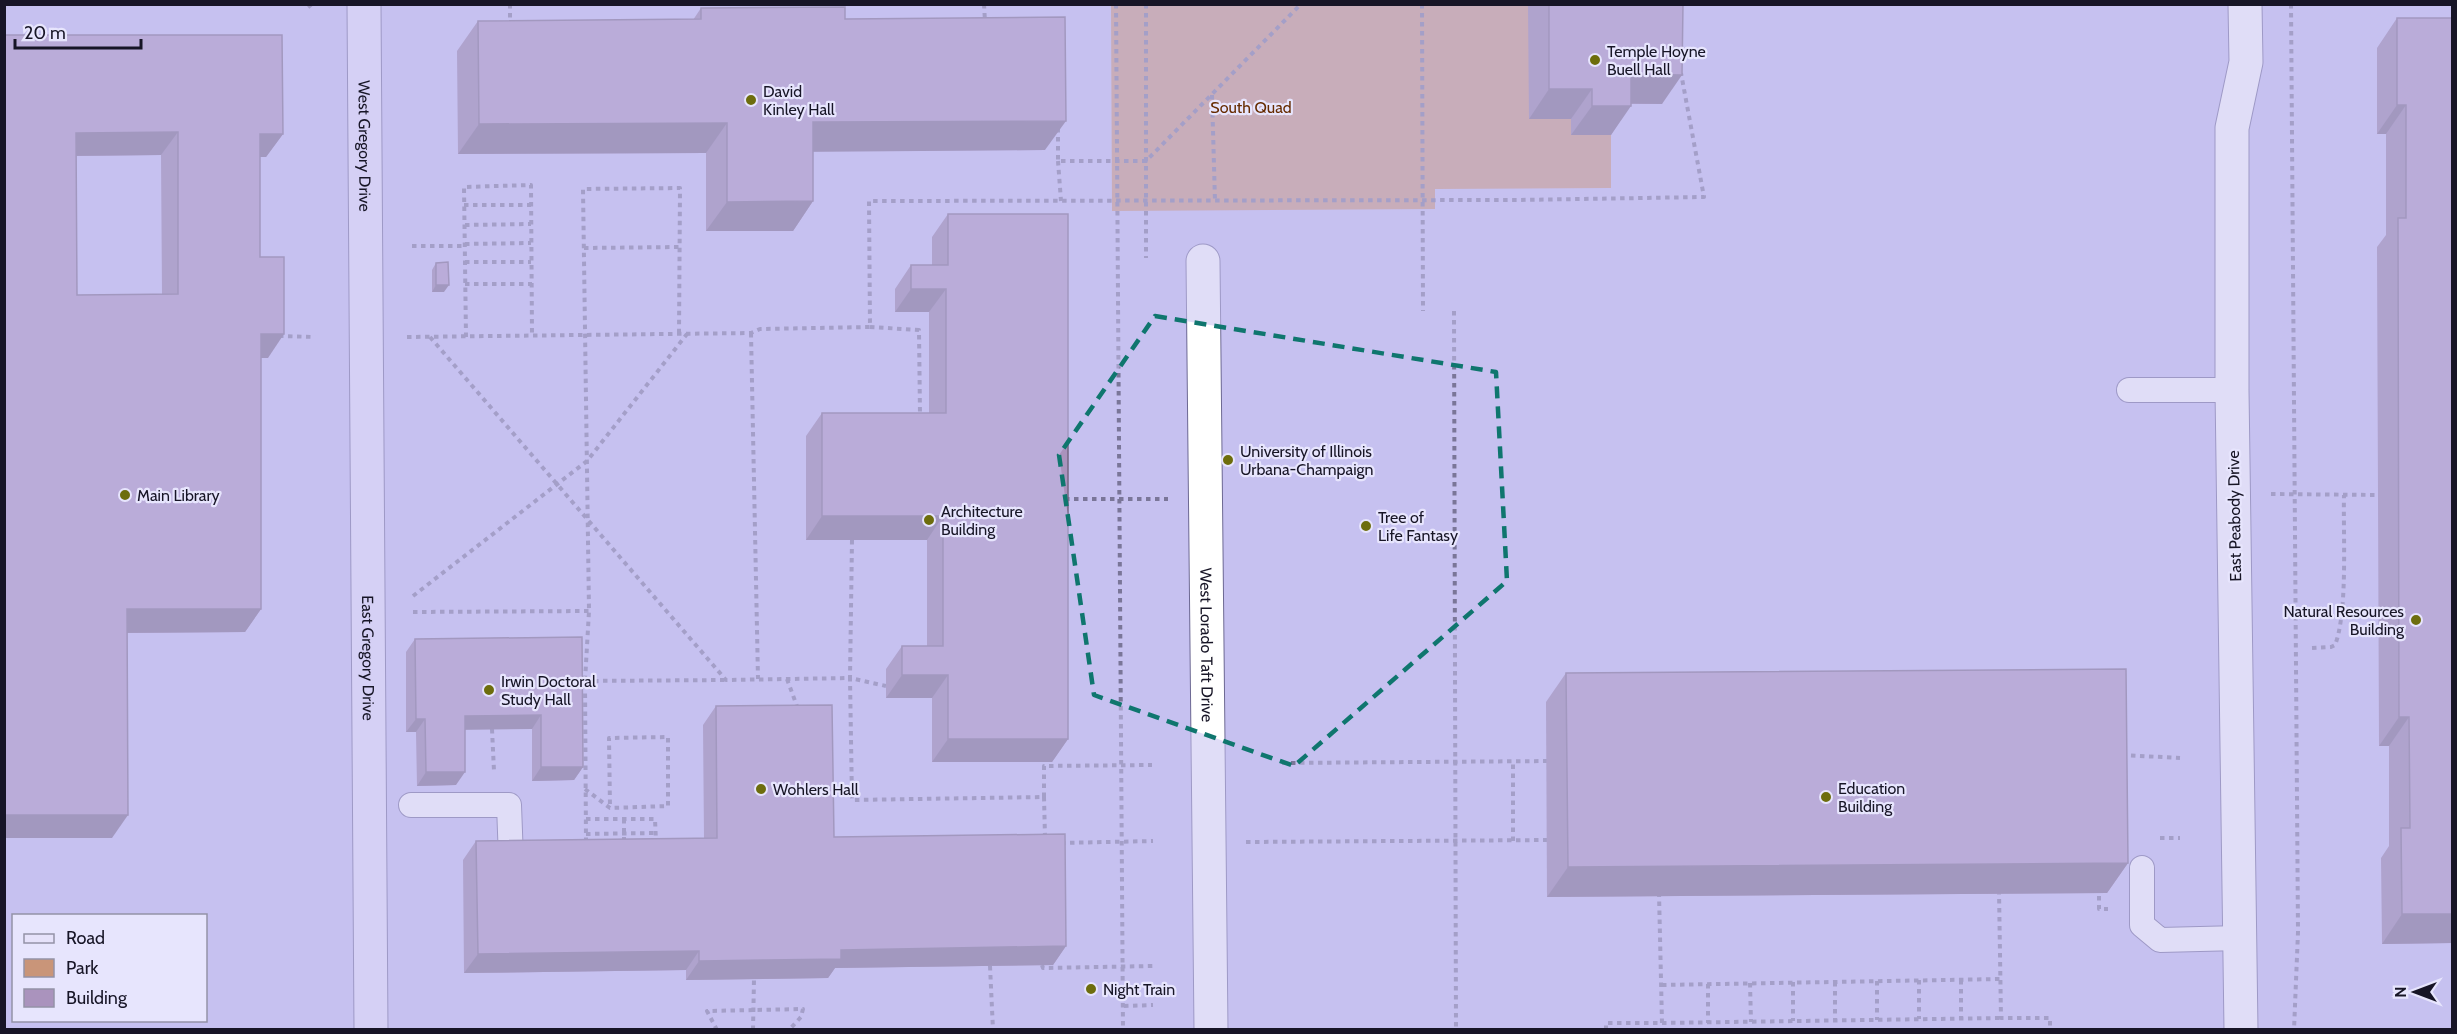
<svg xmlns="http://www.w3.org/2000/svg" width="2457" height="1034" viewBox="0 0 2457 1034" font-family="Cabin,sans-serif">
<rect width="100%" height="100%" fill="#c6c1f0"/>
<path fill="#c99579" d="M 1111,5 L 1528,5 L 1571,119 L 1571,135 L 1611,135 L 1611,188 L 1435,189 L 1435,209 L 1112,211 Z"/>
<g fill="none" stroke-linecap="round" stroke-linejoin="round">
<g stroke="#6d6993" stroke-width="26">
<g id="lane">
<path d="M 2129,390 L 2232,390"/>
<path d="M 411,805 L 509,805 L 511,859"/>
<path d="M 2142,868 L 2142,925 L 2160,940 L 2240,938"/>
</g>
</g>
<g stroke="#6d6993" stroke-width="35">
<g id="street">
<path id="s1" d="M 1203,261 L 1211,1030"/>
<path d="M 2241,1030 L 2232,390 L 2232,128 L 2246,62 L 2245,4"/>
</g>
</g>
<g stroke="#6d6993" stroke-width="35">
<g id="secondary">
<path id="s2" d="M 364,4 L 371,1030"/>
</g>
</g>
<g stroke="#7a7698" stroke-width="4" stroke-dasharray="4.5 4.5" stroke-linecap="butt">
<path d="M 308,4 L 312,9"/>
<path d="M 510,4 L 510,25"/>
<path d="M 984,4 L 985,22"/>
<path d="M 1116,4 L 1123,1030"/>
<path d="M 1146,4 L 1146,258"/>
<path d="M 1422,4 L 1423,311"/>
<path d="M 2291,4 L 2298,932 L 2294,1030"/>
<path d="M 1212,95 L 1215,201"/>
<path d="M 1058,128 L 1058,161 L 1146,161 L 1301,4"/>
<path d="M 1058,161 L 1061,201"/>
<path d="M 464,205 L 531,205"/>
<path d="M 465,225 L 531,224"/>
<path d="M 465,244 L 531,243"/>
<path d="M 412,246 L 465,246"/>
<path d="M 584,248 L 680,247"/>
<path d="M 465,262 L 531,262"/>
<path d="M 465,284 L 532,284"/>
<path d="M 1454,311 L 1456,1030"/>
<path d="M 870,327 L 919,330 L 920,415"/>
<path d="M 751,333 L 758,679"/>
<path d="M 279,336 L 315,337"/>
<path d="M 407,337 L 751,333 L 760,329 L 870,327 L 869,201 L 1517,200 L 1704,197 L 1681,73"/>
<path d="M 430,337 L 726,680 L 850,678 L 852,800 L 1044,797 L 1045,837"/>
<path d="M 466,337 L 464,187 L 531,185 L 532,335"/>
<path d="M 2271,494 L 2379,495"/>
<path d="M 1065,499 L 1168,499"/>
<path d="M 852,540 L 850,678 L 886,686"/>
<path d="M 413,596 L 587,461 L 687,334"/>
<path d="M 413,612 L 589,611"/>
<path d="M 2312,648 L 2331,647 L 2335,645 C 2348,612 2343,533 2344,495"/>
<path d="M 787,679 L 798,709"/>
<path d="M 585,681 L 725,680"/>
<path d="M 492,729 L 494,771"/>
<path d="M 2122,755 L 2180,758"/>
<path d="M 1282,763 L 1551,761"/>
<path d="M 585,789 L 610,808 L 668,806 L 668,737 L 609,738 L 610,808"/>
<path d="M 1044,797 L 1044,766 L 1152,765"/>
<path d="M 586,819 L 655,819 L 656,842"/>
<path d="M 624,819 L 624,843"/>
<path d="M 586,834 L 656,833"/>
<path d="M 2160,838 L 2180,838"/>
<path d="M 1513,841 L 1513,760"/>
<path d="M 586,842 L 585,681 L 589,611 L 583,189 L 680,188 L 679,334"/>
<path d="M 1246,842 L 1551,840"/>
<path d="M 1061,843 L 1153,841"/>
<path d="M 2099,887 L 2099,909 L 2108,909"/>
<path d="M 1999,890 L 2001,1018 L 2050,1018 L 2050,1030"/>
<path d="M 1042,965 L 1043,968 L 1153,966"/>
<path d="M 990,966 L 993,1030"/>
<path d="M 1919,980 L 1919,1019"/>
<path d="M 1961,980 L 1961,1018"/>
<path d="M 1877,981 L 1877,1020"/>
<path d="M 1793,982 L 1793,1021"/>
<path d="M 1835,982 L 1835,1020"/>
<path d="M 1750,983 L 1751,1022"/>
<path d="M 1708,984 L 1708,1023"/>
<path d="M 1662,985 L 2001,979"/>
<path d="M 1124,1006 L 1153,1005"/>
<path d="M 1662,1023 L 2001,1018"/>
<path d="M 717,1030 L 707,1011 L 803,1009 L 801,1017 L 789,1030"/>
<path d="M 753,1030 L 754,979"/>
<path d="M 1606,1030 L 1606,1023 L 1662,1023 L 1659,893"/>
</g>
<use href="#lane" stroke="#fff" stroke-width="24"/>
<use href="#street" stroke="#fff" stroke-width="33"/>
<use href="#secondary" stroke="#e6e2fa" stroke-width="33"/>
</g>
<g fill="#927ea3" fill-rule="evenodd">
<path d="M 1528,4 L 1683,4 L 1662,104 L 1631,104 L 1611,135 L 1571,135 L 1571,119 L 1529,119 Z"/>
<path d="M 701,8 L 845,19 L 1045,150 L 813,151 L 813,201 L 793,231 L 706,231 L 706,153 L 458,154 L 457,51 L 478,21 L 693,20 Z"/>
<path d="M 2397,18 L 2452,18 L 2452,943 L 2382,944 L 2381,858 L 2389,846 L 2389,746 L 2379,746 L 2377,247 L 2386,235 L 2386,134 L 2377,134 L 2377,48 Z"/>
<path d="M 4,35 L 283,134 L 266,157 L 260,157 L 260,257 L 268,358 L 261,358 L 261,609 L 245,632 L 127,633 L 112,838 ZM 161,155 L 162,295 L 77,295 L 76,156 Z"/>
<path d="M 948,214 L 1068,739 L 1052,762 L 932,762 L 932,698 L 886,698 L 886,669 L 902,646 L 927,646 L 927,540 L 806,540 L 806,436 L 822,413 L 929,413 L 929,312 L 895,312 L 895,289 L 911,265 L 932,265 L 932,237 Z"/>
<path d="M 436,263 L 444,292 L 432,292 L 432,270 Z"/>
<path d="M 582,637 L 583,767 L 574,780 L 532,781 L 532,729 L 465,729 L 456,785 L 417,786 L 416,732 L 406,732 L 406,652 L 415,639 Z"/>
<path d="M 1566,673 L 2128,863 L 2107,893 L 1547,897 L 1546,702 Z"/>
<path d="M 716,706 L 834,837 L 1066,946 L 1053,965 L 835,968 L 828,978 L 754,979 L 686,980 L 686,970 L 464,973 L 463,860 L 476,841 L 704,838 L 703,725 Z"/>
</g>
<g fill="#776784">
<path d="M 1631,74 L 1682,75 L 1662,104 L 1611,103 Z"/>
<path d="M 1549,89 L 1592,89 L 1571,119 L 1529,119 Z"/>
<path d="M 2397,105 L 2406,105 L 2386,134 L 2377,134 Z"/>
<path d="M 1592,106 L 1631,106 L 1611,135 L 1571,135 Z"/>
<path d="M 1066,121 L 1045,150 L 793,152 L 813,122 Z"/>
<path d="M 727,123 L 706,153 L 458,154 L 479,124 Z"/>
<path d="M 178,132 L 161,155 L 60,156 L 76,133 Z"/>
<path d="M 260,134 L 283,134 L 266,157 L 243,157 Z"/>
<path d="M 813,201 L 793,231 L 706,231 L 727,202 Z"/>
<path d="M 436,285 L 449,285 L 444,292 L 432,292 Z"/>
<path d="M 911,289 L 946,289 L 929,312 L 895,312 Z"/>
<path d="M 261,334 L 284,334 L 268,358 L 245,358 Z"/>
<path d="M 822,516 L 943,516 L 927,540 L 806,540 Z"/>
<path d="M 127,609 L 261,609 L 245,632 L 111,633 Z"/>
<path d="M 902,675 L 948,675 L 932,698 L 886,698 Z"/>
<path d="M 541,715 L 532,729 L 455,730 L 465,716 Z"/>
<path d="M 2399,717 L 2409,717 L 2389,746 L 2379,746 Z"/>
<path d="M 416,719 L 425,719 L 416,732 L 406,732 Z"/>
<path d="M 948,739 L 1068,739 L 1052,762 L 932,762 Z"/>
<path d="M 541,767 L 583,767 L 574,780 L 532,781 Z"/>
<path d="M 426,772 L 465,772 L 456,785 L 417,786 Z"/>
<path d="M 4,815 L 128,815 L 112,838 L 4,838 Z"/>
<path d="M 2128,863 L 2107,893 L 1547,897 L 1568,867 Z"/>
<path d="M 2402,914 L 2452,914 L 2452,943 L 2382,944 Z"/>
<path d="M 1066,946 L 1053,965 L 835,968 L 828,978 L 686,980 L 699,961 L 841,950 Z"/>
<path d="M 699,951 L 686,970 L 464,973 L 478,954 Z"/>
</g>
<g fill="#aa93bd" stroke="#776784" stroke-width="1.5" fill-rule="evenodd">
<path d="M 1549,4 L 1683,4 L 1682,75 L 1631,74 L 1631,106 L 1592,106 L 1592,89 L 1549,89 Z"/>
<path d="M 845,7 L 845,19 L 1065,17 L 1066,121 L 813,122 L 813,201 L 727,202 L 727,123 L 479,124 L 478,21 L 701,19 L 701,8 Z"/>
<path d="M 2397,18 L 2452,18 L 2452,914 L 2402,914 L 2401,828 L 2410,828 L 2409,717 L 2399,717 L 2398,218 L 2406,218 L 2406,105 L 2397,105 Z"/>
<path d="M 4,35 L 282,35 L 283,134 L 260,134 L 260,257 L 284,257 L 284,334 L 261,334 L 261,609 L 127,609 L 128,815 L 4,815 ZM 178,132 L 178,294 L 77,295 L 76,133 Z"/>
<path d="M 948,214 L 1068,214 L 1068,739 L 948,739 L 948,675 L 902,675 L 902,646 L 943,646 L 943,516 L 822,516 L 822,413 L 946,413 L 946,289 L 911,289 L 911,265 L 948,265 Z"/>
<path d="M 448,262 L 449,285 L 436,285 L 436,263 Z"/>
<path d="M 582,637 L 583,767 L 541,767 L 541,715 L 465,716 L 465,772 L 426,772 L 425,719 L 416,719 L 415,639 Z"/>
<path d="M 2126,669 L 2128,863 L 1568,867 L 1566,673 Z"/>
<path d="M 832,705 L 834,837 L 1065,834 L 1066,946 L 841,950 L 841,959 L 767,960 L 699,961 L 699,951 L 478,954 L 476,841 L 717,838 L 716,706 Z"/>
</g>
<path d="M0 0H2457V1034H0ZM 1155,316 L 1496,372 L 1507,581 L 1294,766 L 1094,695 L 1059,455 Z" fill="#c6c1f0" fill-opacity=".55" fill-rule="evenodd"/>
<path fill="none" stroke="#0f766e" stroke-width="4.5" stroke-dasharray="12 8" stroke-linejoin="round" d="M 1155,316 L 1496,372 L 1507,581 L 1294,766 L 1094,695 L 1059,455 Z"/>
<g fill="#6d6d0d" stroke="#e7e5fd" stroke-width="2">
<circle cx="1595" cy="60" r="6"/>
<circle cx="751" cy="100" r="6"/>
<circle cx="1228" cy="460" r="6"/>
<circle cx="125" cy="495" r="6"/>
<circle cx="929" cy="520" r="6"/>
<circle cx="1366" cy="526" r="6"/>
<circle cx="2416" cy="620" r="6"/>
<circle cx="489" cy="690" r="6"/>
<circle cx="761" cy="789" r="6"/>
<circle cx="1826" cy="797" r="6"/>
<circle cx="1091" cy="989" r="6"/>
</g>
<g text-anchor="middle" stroke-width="4.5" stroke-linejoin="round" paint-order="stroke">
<g font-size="16" fill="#171526" stroke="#e7e5fd" text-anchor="start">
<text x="1607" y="57">Temple Hoyne<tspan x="1607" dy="18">Buell Hall</tspan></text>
<text x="763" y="97">David<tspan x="763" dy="18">Kinley Hall</tspan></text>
<text x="1240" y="457">University of Illinois<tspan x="1240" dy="18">Urbana-Champaign</tspan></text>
<text x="137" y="501">Main Library</text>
<text x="941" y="517">Architecture<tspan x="941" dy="18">Building</tspan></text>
<text x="1378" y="523">Tree of<tspan x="1378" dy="18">Life Fantasy</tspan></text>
<text x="2404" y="617" text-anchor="end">Natural Resources<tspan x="2404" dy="18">Building</tspan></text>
<text x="501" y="687">Irwin Doctoral<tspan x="501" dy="18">Study Hall</tspan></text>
<text x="1838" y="794">Education<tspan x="1838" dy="18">Building</tspan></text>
<text x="773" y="795">Wohlers Hall</text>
<text x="1103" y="995">Night Train</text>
</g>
<g font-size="16" fill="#662b00" stroke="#e7e5fd">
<text x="1251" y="113">South Quad</text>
</g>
<g font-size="16" fill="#171526" stroke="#e7e5fd">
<text dy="6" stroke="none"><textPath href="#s2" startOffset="142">West Gregory Drive</textPath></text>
<text transform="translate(2234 516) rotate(-91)" y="6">East Peabody Drive</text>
<text dy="6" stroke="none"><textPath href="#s1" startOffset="384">West Lorado Taft Drive</textPath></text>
<text dy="6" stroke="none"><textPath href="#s2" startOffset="654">East Gregory Drive</textPath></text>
</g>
</g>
<rect width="2457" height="1034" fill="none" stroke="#171526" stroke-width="12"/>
<rect x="12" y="914" width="195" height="108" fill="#e7e5fd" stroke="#9492a7" stroke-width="1.5"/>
<rect x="24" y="934" width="30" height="9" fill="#e6e2fa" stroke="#9492a7" stroke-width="1.5"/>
<text x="66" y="944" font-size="18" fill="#171526">Road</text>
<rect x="24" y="959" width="30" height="18" fill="#c99579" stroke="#9492a7" stroke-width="1.5"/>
<text x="66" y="974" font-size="18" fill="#171526">Park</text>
<rect x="24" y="989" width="30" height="18" fill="#aa93bd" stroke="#9492a7" stroke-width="1.5"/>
<text x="66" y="1004" font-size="18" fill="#171526">Building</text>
<g transform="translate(2415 992) rotate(270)" stroke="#e7e5fd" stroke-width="4.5" paint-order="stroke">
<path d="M0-4.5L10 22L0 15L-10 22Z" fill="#171526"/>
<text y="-9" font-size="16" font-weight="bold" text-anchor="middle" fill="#171526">N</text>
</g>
<path d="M15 39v9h126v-9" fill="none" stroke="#171526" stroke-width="3"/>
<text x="24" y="39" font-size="18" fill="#171526" stroke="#e7e5fd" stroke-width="4.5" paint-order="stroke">20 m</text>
</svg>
